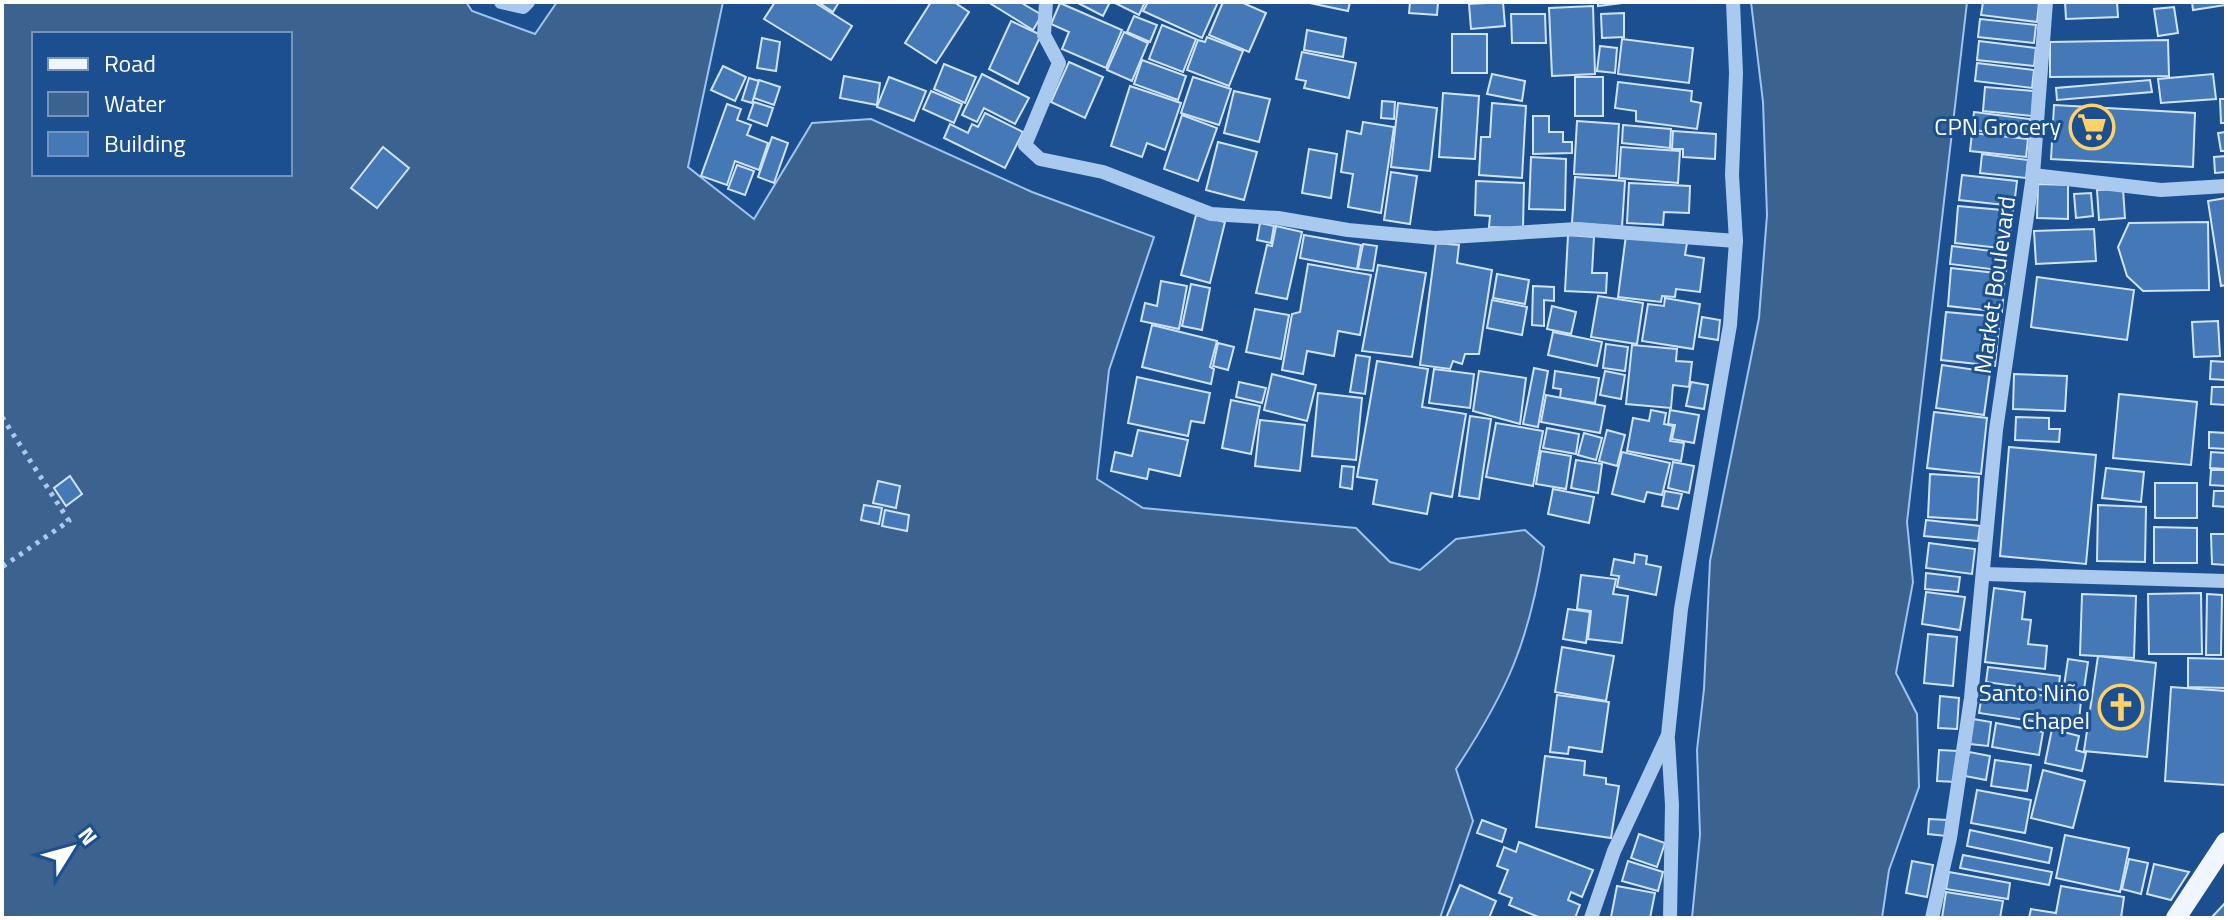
<svg xmlns="http://www.w3.org/2000/svg" width="2228" height="920" viewBox="0 0 2228 920" font-family="'Titillium Web',sans-serif">
<rect width="100%" height="100%" fill="#1b4f8f"/>
<g fill="#3c6290" stroke="#9cc4f0" stroke-width="2" fill-rule="evenodd">
<path d="M 2,2 L 466,2 L 472,11 L 535,34 L 557,2 L 723,2 L 688,167 L 754,219 L 812,123 L 871,119 L 1032,192 L 1154,237 L 1109,370 L 1097,479 L 1143,508 L 1356,528 L 1390,562 L 1420,570 L 1456,539 L 1525,530 L 1544,547 C 1529,642 1508,690 1456,769 L 1473,821 L 1440,918 L 2,918 ZM 34,34 L 290,34 L 290,174 L 34,174 Z"/>
<path d="M 1751,2 L 1967,2 L 1907,522 L 1913,582 L 1896,673 L 1917,714 L 1919,787 L 1889,870 L 1882,918 L 1692,918 L 1700,835 L 1697,750 L 1704,689 L 1710,561 L 1759,318 L 1767,215 L 1763,102 Z"/>
</g>
<g fill="#4478b7" stroke="#cfe3fa" stroke-width="2">
<path d="M 775,2 L 814,2 L 852,26 L 831,60 L 764,19 Z"/>
<path d="M 818,2 L 839,2 L 833,12 Z"/>
<path d="M 931,2 L 954,2 L 969,12 L 936,63 L 905,43 Z"/>
<path d="M 988,2 L 1020,2 L 1042,15 L 1033,30 Z"/>
<path d="M 1076,2 L 1110,2 L 1103,16 Z"/>
<path d="M 1113,2 L 1145,2 L 1139,15 Z"/>
<path d="M 1148,2 L 1218,2 L 1202,38 L 1143,11 Z"/>
<path d="M 1223,2 L 1241,2 L 1266,13 L 1249,52 L 1209,35 Z"/>
<path d="M 1305,2 L 1350,2 L 1348,11 Z"/>
<path d="M 1410,2 L 1438,2 L 1437,15 L 1409,13 Z"/>
<path d="M 1503,2 L 1505,26 L 1471,29 L 1469,4 Z"/>
<path d="M 1598,2 L 1630,2 L 1598,6 Z"/>
<path d="M 1983,2 L 2039,3 L 2037,22 L 1981,15 Z"/>
<path d="M 2065,2 L 2117,2 L 2118,17 L 2066,19 Z"/>
<path d="M 2192,2 L 2226,2 L 2226,5 L 2193,10 Z"/>
<path d="M 1060,3 L 1122,30 L 1106,68 L 1062,49 L 1069,32 L 1051,24 Z"/>
<path d="M 1593,6 L 1595,74 L 1552,76 L 1549,8 Z"/>
<path d="M 2174,7 L 2178,33 L 2158,36 L 2154,9 Z"/>
<path d="M 1624,13 L 1624,37 L 1602,38 L 1601,14 Z"/>
<path d="M 1511,14 L 1545,14 L 1546,43 L 1512,43 Z"/>
<path d="M 1134,16 L 1157,25 L 1150,42 L 1127,32 Z"/>
<path d="M 1980,19 L 2036,25 L 2034,43 L 1978,37 Z"/>
<path d="M 1011,21 L 1041,35 L 1018,84 L 989,69 Z"/>
<path d="M 1162,25 L 1196,39 L 1183,72 L 1149,59 Z"/>
<path d="M 1307,30 L 1346,38 L 1343,57 L 1304,50 Z"/>
<path d="M 1124,32 L 1148,43 L 1132,81 L 1107,70 Z"/>
<rect x="1452" y="34" width="35" height="39"/>
<path d="M 1207,37 L 1243,51 L 1229,86 L 1187,70 L 1198,40 L 1205,42 Z"/>
<path d="M 762,38 L 780,42 L 776,71 L 757,68 Z"/>
<path d="M 1622,39 L 1693,48 L 1689,83 L 1618,74 Z"/>
<path d="M 2168,40 L 2169,76 L 2050,77 L 2050,42 Z"/>
<path d="M 1979,41 L 2036,48 L 2034,66 L 1977,60 Z"/>
<path d="M 1600,46 L 1617,48 L 1615,73 L 1597,71 Z"/>
<path d="M 1302,52 L 1356,63 L 1349,98 L 1304,88 L 1306,81 L 1296,79 Z"/>
<path d="M 1142,60 L 1186,76 L 1178,100 L 1134,84 Z"/>
<path d="M 1069,62 L 1103,77 L 1085,118 L 1051,102 Z"/>
<path d="M 1977,63 L 2034,70 L 2032,88 L 1975,81 Z"/>
<path d="M 944,64 L 976,77 L 965,103 L 934,89 Z"/>
<path d="M 723,66 L 746,77 L 735,101 L 711,90 Z"/>
<path d="M 982,74 L 1029,98 L 1015,124 L 984,108 L 977,122 L 962,115 Z"/>
<path d="M 1492,74 L 1525,81 L 1522,101 L 1487,94 Z"/>
<path d="M 2213,74 L 2216,99 L 2161,103 L 2158,79 Z"/>
<path d="M 844,76 L 880,83 L 877,105 L 840,98 Z"/>
<path d="M 889,77 L 926,91 L 914,121 L 877,107 Z"/>
<path d="M 1193,77 L 1231,89 L 1219,125 L 1181,113 Z"/>
<rect x="1575" y="77" width="28" height="39"/>
<path d="M 749,78 L 759,81 L 752,103 L 742,100 Z"/>
<path d="M 759,80 L 780,87 L 774,105 L 754,98 Z"/>
<path d="M 2150,80 L 2152,92 L 2057,100 L 2056,88 Z"/>
<path d="M 1618,82 L 1692,91 L 1691,101 L 1701,103 L 1697,129 L 1636,121 L 1636,111 L 1615,108 Z"/>
<path d="M 1130,86 L 1181,103 L 1165,150 L 1147,143 L 1142,157 L 1111,146 Z"/>
<path d="M 1985,87 L 2034,91 L 2032,116 L 1983,111 Z"/>
<path d="M 931,91 L 962,104 L 954,123 L 923,109 Z"/>
<path d="M 1234,91 L 1270,99 L 1259,142 L 1224,133 Z"/>
<path d="M 1443,93 L 1479,96 L 1475,159 L 1439,157 Z"/>
<path d="M 2220,99 L 2226,99 L 2226,123 L 2221,123 Z"/>
<path d="M 1382,101 L 1395,102 L 1394,119 L 1381,118 Z"/>
<path d="M 754,102 L 773,108 L 767,126 L 748,119 Z"/>
<path d="M 1398,103 L 1437,108 L 1430,171 L 1391,167 Z"/>
<path d="M 1492,103 L 1526,106 L 1522,178 L 1479,175 L 1481,137 L 1490,137 Z"/>
<path d="M 727,104 L 741,109 L 737,120 L 751,125 L 747,135 L 768,143 L 759,170 L 735,161 L 727,185 L 701,176 Z"/>
<path d="M 2054,105 L 2195,113 L 2193,167 L 2051,159 Z"/>
<path d="M 1974,112 L 2030,119 L 2028,137 L 1972,130 Z"/>
<path d="M 985,113 L 1023,132 L 1005,168 L 944,138 L 950,124 L 968,133 L 972,124 L 978,127 Z"/>
<path d="M 1182,115 L 1217,128 L 1198,181 L 1164,169 Z"/>
<path d="M 1533,116 L 1549,116 L 1549,132 L 1563,132 L 1563,142 L 1572,142 L 1572,153 L 1533,154 Z"/>
<path d="M 1577,121 L 1619,124 L 1616,176 L 1574,174 Z"/>
<path d="M 1363,122 L 1394,127 L 1381,213 L 1348,207 L 1353,174 L 1341,172 L 1347,131 L 1361,134 Z"/>
<path d="M 1623,125 L 1671,129 L 1670,148 L 1622,143 Z"/>
<path d="M 1673,131 L 1716,134 L 1715,159 L 1683,157 L 1683,149 L 1672,149 Z"/>
<path d="M 2226,132 L 2226,151 L 2221,151 L 2218,133 Z"/>
<path d="M 1972,133 L 2028,139 L 2026,157 L 1970,151 Z"/>
<path d="M 772,137 L 788,143 L 774,183 L 758,177 Z"/>
<path d="M 1218,142 L 1257,152 L 1244,200 L 1206,190 Z"/>
<path d="M 383,147 L 409,168 L 377,208 L 351,188 Z"/>
<path d="M 1621,147 L 1680,151 L 1678,183 L 1619,178 Z"/>
<path d="M 1309,149 L 1337,154 L 1331,198 L 1302,193 Z"/>
<path d="M 1982,154 L 2028,160 L 2026,178 L 1980,173 Z"/>
<path d="M 2226,156 L 2226,172 L 2215,173 L 2214,157 Z"/>
<path d="M 1531,157 L 1566,159 L 1565,210 L 1529,209 Z"/>
<path d="M 737,165 L 754,171 L 745,195 L 728,189 Z"/>
<path d="M 1391,172 L 1417,176 L 1410,224 L 1384,220 Z"/>
<path d="M 1962,175 L 2017,181 L 2014,206 L 1959,200 Z"/>
<path d="M 1575,177 L 1625,181 L 1622,227 L 1572,223 Z"/>
<path d="M 1476,181 L 1524,183 L 1523,228 L 1489,227 L 1490,216 L 1475,215 Z"/>
<path d="M 1629,183 L 1690,186 L 1689,213 L 1664,212 L 1663,225 L 1627,223 Z"/>
<path d="M 2038,184 L 2068,185 L 2068,219 L 2037,218 Z"/>
<path d="M 2123,189 L 2125,218 L 2099,220 L 2097,190 Z"/>
<path d="M 2091,193 L 2093,216 L 2076,218 L 2074,194 Z"/>
<path d="M 2226,198 L 2226,285 L 2221,286 L 2208,201 Z"/>
<path d="M 1958,206 L 2013,211 L 2009,249 L 1955,243 Z"/>
<path d="M 1196,215 L 1225,222 L 1210,283 L 1181,275 Z"/>
<path d="M 2208,222 L 2209,290 L 2143,291 L 2127,276 L 2118,247 L 2129,223 Z"/>
<path d="M 1260,223 L 1274,226 L 1271,243 L 1257,240 Z"/>
<path d="M 1276,226 L 1302,232 L 1287,299 L 1256,293 L 1267,245 L 1272,246 Z"/>
<path d="M 2094,229 L 2096,261 L 2036,264 L 2034,231 Z"/>
<path d="M 1304,235 L 1361,245 L 1357,269 L 1300,258 Z"/>
<path d="M 1568,235 L 1594,237 L 1592,273 L 1607,273 L 1606,293 L 1565,291 Z"/>
<path d="M 1626,235 L 1687,243 L 1685,255 L 1704,258 L 1700,292 L 1676,289 L 1675,297 L 1662,296 L 1661,302 L 1618,297 Z"/>
<path d="M 1436,243 L 1459,245 L 1457,263 L 1492,270 L 1479,354 L 1465,354 L 1462,364 L 1453,361 L 1450,369 L 1420,365 Z"/>
<path d="M 1363,244 L 1377,246 L 1373,271 L 1358,269 Z"/>
<path d="M 1952,246 L 2008,253 L 2006,271 L 1950,264 Z"/>
<path d="M 1308,264 L 1371,275 L 1360,335 L 1338,331 L 1334,356 L 1307,351 L 1303,374 L 1282,370 L 1292,314 L 1300,312 Z"/>
<path d="M 1378,265 L 1426,273 L 1412,357 L 1362,351 Z"/>
<path d="M 1951,268 L 2005,274 L 2002,312 L 1948,306 Z"/>
<path d="M 1497,274 L 1529,280 L 1525,304 L 1493,298 Z"/>
<path d="M 2037,277 L 2134,290 L 2127,340 L 2031,327 Z"/>
<path d="M 1161,281 L 1187,286 L 1179,329 L 1141,321 L 1145,303 L 1157,306 Z"/>
<path d="M 1191,284 L 1210,288 L 1202,330 L 1182,326 Z"/>
<path d="M 1533,286 L 1554,287 L 1554,301 L 1544,300 L 1544,326 L 1532,325 Z"/>
<path d="M 1598,296 L 1643,303 L 1637,344 L 1591,337 Z"/>
<path d="M 1665,298 L 1700,304 L 1693,349 L 1642,341 L 1648,304 L 1664,306 Z"/>
<path d="M 1492,300 L 1527,307 L 1522,335 L 1487,328 Z"/>
<path d="M 1552,306 L 1576,312 L 1571,334 L 1547,329 Z"/>
<path d="M 1255,309 L 1289,315 L 1281,359 L 1246,352 Z"/>
<path d="M 1946,312 L 2000,317 L 1995,366 L 1941,360 Z"/>
<path d="M 1702,317 L 1720,320 L 1718,340 L 1699,337 Z"/>
<path d="M 2218,321 L 2220,356 L 2194,357 L 2192,322 Z"/>
<path d="M 1152,325 L 1217,341 L 1210,367 L 1214,369 L 1211,384 L 1142,367 Z"/>
<path d="M 1553,332 L 1602,342 L 1597,366 L 1548,355 Z"/>
<path d="M 1218,343 L 1234,347 L 1228,370 L 1213,366 Z"/>
<path d="M 1606,344 L 1628,347 L 1625,371 L 1603,368 Z"/>
<path d="M 1632,345 L 1677,349 L 1676,361 L 1692,362 L 1689,387 L 1673,385 L 1671,408 L 1626,404 Z"/>
<path d="M 1356,355 L 1370,357 L 1365,394 L 1350,392 Z"/>
<path d="M 1377,361 L 1428,369 L 1422,407 L 1466,414 L 1452,497 L 1431,493 L 1427,514 L 1373,504 L 1377,480 L 1357,477 Z"/>
<path d="M 2211,361 L 2226,362 L 2226,380 L 2210,379 Z"/>
<path d="M 1942,365 L 1990,372 L 1984,415 L 1936,408 Z"/>
<path d="M 1534,368 L 1548,371 L 1538,427 L 1523,424 Z"/>
<path d="M 1434,369 L 1474,374 L 1470,408 L 1429,403 Z"/>
<path d="M 1479,371 L 1526,378 L 1520,424 L 1473,411 Z"/>
<path d="M 1555,371 L 1599,378 L 1595,403 L 1560,398 L 1561,389 L 1553,388 Z"/>
<path d="M 1605,371 L 1625,375 L 1621,399 L 1600,395 Z"/>
<path d="M 1272,374 L 1316,385 L 1307,421 L 1264,410 Z"/>
<path d="M 2014,374 L 2067,376 L 2065,411 L 2013,409 Z"/>
<path d="M 1137,377 L 1210,393 L 1204,423 L 1191,421 L 1188,436 L 1128,423 Z"/>
<path d="M 1239,382 L 1266,388 L 1262,403 L 1236,397 Z"/>
<path d="M 1691,382 L 1708,385 L 1704,409 L 1686,406 Z"/>
<path d="M 2212,387 L 2226,387 L 2226,405 L 2211,404 Z"/>
<path d="M 1318,393 L 1362,398 L 1356,460 L 1312,456 Z"/>
<path d="M 2119,394 L 2197,402 L 2191,465 L 2113,458 Z"/>
<path d="M 1546,395 L 1605,406 L 1600,433 L 1541,422 Z"/>
<path d="M 1231,400 L 1260,406 L 1251,454 L 1222,448 Z"/>
<path d="M 1651,410 L 1666,413 L 1664,424 L 1673,426 L 1670,441 L 1684,443 L 1681,461 L 1627,451 L 1633,418 L 1649,421 Z"/>
<path d="M 1670,410 L 1699,415 L 1694,443 L 1672,439 L 1675,425 L 1668,424 Z"/>
<path d="M 1934,412 L 1987,418 L 1981,474 L 1927,468 Z"/>
<path d="M 1470,416 L 1491,419 L 1479,499 L 1459,496 Z"/>
<path d="M 2016,417 L 2049,418 L 2049,429 L 2060,429 L 2059,442 L 2015,440 Z"/>
<path d="M 1260,420 L 1305,425 L 1300,471 L 1255,466 Z"/>
<path d="M 1496,423 L 1543,431 L 1533,486 L 1486,477 Z"/>
<path d="M 1547,428 L 1579,434 L 1576,454 L 1543,448 Z"/>
<path d="M 1138,430 L 1188,440 L 1180,476 L 1149,469 L 1147,479 L 1111,471 L 1115,452 L 1132,456 Z"/>
<path d="M 1607,430 L 1625,435 L 1617,466 L 1599,461 Z"/>
<path d="M 2209,432 L 2226,433 L 2226,449 L 2209,448 Z"/>
<path d="M 1584,433 L 1602,438 L 1596,460 L 1578,455 Z"/>
<path d="M 2009,447 L 2096,455 L 2086,564 L 2000,556 Z"/>
<path d="M 1541,451 L 1571,456 L 1566,489 L 1536,484 Z"/>
<path d="M 1622,452 L 1670,463 L 1662,495 L 1647,492 L 1644,502 L 1612,494 Z"/>
<path d="M 2211,452 L 2226,453 L 2226,469 L 2210,468 Z"/>
<path d="M 1576,460 L 1602,464 L 1598,493 L 1571,488 Z"/>
<path d="M 1673,462 L 1694,466 L 1689,493 L 1668,488 Z"/>
<path d="M 1342,466 L 1354,467 L 1352,489 L 1340,487 Z"/>
<path d="M 2106,468 L 2144,472 L 2141,502 L 2102,498 Z"/>
<path d="M 2211,470 L 2226,470 L 2226,486 L 2210,485 Z"/>
<path d="M 1930,474 L 1979,477 L 1977,520 L 1928,517 Z"/>
<path d="M 70,476 L 82,494 L 66,506 L 54,488 Z"/>
<path d="M 878,481 L 900,486 L 896,508 L 873,503 Z"/>
<rect x="2155" y="483" width="42" height="35"/>
<path d="M 1553,489 L 1594,497 L 1589,523 L 1548,514 Z"/>
<path d="M 1665,491 L 1682,494 L 1678,509 L 1662,506 Z"/>
<path d="M 2214,491 L 2226,491 L 2226,507 L 2213,506 Z"/>
<path d="M 864,505 L 882,508 L 879,524 L 861,520 Z"/>
<path d="M 2098,505 L 2146,507 L 2145,562 L 2097,561 Z"/>
<path d="M 885,510 L 909,515 L 907,531 L 882,526 Z"/>
<path d="M 1926,520 L 1980,526 L 1978,541 L 1924,536 Z"/>
<path d="M 2154,527 L 2197,528 L 2197,563 L 2154,563 Z"/>
<path d="M 2211,534 L 2226,534 L 2226,565 L 2212,564 Z"/>
<path d="M 1929,543 L 1975,549 L 1972,574 L 1926,568 Z"/>
<path d="M 1635,554 L 1647,556 L 1646,564 L 1661,567 L 1656,595 L 1617,587 L 1619,576 L 1611,575 L 1614,559 L 1634,563 Z"/>
<path d="M 1926,573 L 1960,577 L 1958,592 L 1925,589 Z"/>
<path d="M 1581,575 L 1616,579 L 1613,594 L 1628,596 L 1622,643 L 1588,639 L 1591,611 L 1577,609 Z"/>
<path d="M 1994,588 L 2025,592 L 2022,619 L 2031,620 L 2028,644 L 2047,646 L 2045,669 L 1985,662 Z"/>
<path d="M 1926,592 L 1965,597 L 1960,630 L 1922,624 Z"/>
<path d="M 2201,593 L 2202,654 L 2149,654 L 2148,594 Z"/>
<path d="M 2082,594 L 2136,596 L 2134,658 L 2080,655 Z"/>
<path d="M 2207,594 L 2222,595 L 2221,655 L 2206,655 Z"/>
<path d="M 1568,609 L 1590,612 L 1586,643 L 1563,639 Z"/>
<path d="M 1928,634 L 1957,637 L 1953,686 L 1924,683 Z"/>
<path d="M 1562,647 L 1614,656 L 1606,701 L 1555,692 Z"/>
<path d="M 2098,656 L 2156,663 L 2147,757 L 2084,751 Z"/>
<path d="M 2188,658 L 2226,659 L 2226,688 L 2188,687 Z"/>
<path d="M 2068,659 L 2088,662 L 2083,696 L 2063,693 Z"/>
<path d="M 1988,667 L 2060,676 L 2058,692 L 1986,682 Z"/>
<path d="M 1983,687 L 2081,701 L 2078,728 L 1979,713 Z"/>
<path d="M 2171,687 L 2226,691 L 2226,785 L 2165,781 Z"/>
<path d="M 1557,695 L 1609,702 L 1602,752 L 1569,747 L 1568,754 L 1550,752 Z"/>
<path d="M 1940,696 L 1959,698 L 1957,729 L 1938,728 Z"/>
<path d="M 1973,719 L 1991,722 L 1988,746 L 1970,744 Z"/>
<path d="M 1996,723 L 2043,732 L 2039,755 L 1992,747 Z"/>
<path d="M 2052,729 L 2079,736 L 2076,750 L 2086,753 L 2082,771 L 2045,763 Z"/>
<path d="M 1939,750 L 1958,751 L 1956,782 L 1937,781 Z"/>
<path d="M 1969,752 L 1990,756 L 1986,780 L 1965,776 Z"/>
<path d="M 1545,756 L 1585,761 L 1584,775 L 1606,778 L 1606,784 L 1619,786 L 1611,838 L 1536,827 Z"/>
<path d="M 1995,760 L 2031,765 L 2027,791 L 1991,786 Z"/>
<path d="M 2043,770 L 2085,781 L 2073,828 L 2031,818 Z"/>
<path d="M 1977,790 L 2031,800 L 2025,833 L 1971,823 Z"/>
<path d="M 1929,819 L 1947,820 L 1946,836 L 1928,834 Z"/>
<path d="M 1482,820 L 1506,829 L 1502,842 L 1477,833 Z"/>
<path d="M 1970,830 L 2052,848 L 2049,863 L 1967,846 Z"/>
<path d="M 1639,834 L 1665,843 L 1657,867 L 1631,858 Z"/>
<path d="M 2065,835 L 2129,848 L 2120,892 L 2056,878 Z"/>
<path d="M 1519,842 L 1593,870 L 1582,897 L 1571,892 L 1568,900 L 1580,905 L 1575,918 L 1541,918 L 1509,905 L 1512,898 L 1499,893 L 1508,870 L 1497,866 L 1504,847 L 1516,852 Z"/>
<path d="M 1963,855 L 2052,872 L 2049,885 L 1960,868 Z"/>
<path d="M 2129,859 L 2148,863 L 2141,894 L 2122,889 Z"/>
<path d="M 1628,861 L 1663,872 L 1658,891 L 1622,881 Z"/>
<path d="M 1912,861 L 1933,865 L 1927,897 L 1906,893 Z"/>
<path d="M 2154,864 L 2189,872 L 2171,900 L 2147,894 Z"/>
<path d="M 1949,872 L 2010,883 L 2008,899 L 1946,889 Z"/>
<path d="M 1460,885 L 1496,901 L 1489,918 L 1446,918 Z"/>
<path d="M 1617,886 L 1655,893 L 1650,918 L 1611,917 Z"/>
<path d="M 2061,886 L 2124,897 L 2121,918 L 2029,918 L 2031,909 L 2056,913 Z"/>
<path d="M 1946,892 L 2003,901 L 2000,918 L 1942,918 Z"/>
<path d="M 2226,902 L 2226,918 L 2211,918 Z"/>
</g>
<g fill="none" stroke-linecap="round" stroke-linejoin="round">
<path stroke="#a9c9ee" stroke-width="5" stroke-dasharray="4 6" stroke-linecap="butt" d="M 2,417 L 69,521 L 2,567"/>
<g stroke="#a9c9ee" stroke-width="14">
<path d="M 501,2 L 523,7 L 528,2"/>
<path d="M 1046,2 L 1044,35 L 1059,63 L 1025,145 L 1040,159 L 1103,172 L 1211,214 L 1278,218 L 1348,230 L 1435,238 L 1577,229 L 1736,241"/>
<path d="M 2033,175 L 2161,190 L 2226,186"/>
<path d="M 1985,574 L 2226,581"/>
<path d="M 1668,740 L 1672,805 L 1670,918"/>
<path d="M 1591,918 L 1614,851 L 1668,735 L 1681,609 L 1730,325 L 1736,241 L 1732,175 L 1736,73 L 1733,2"/>
<path d="M 1932,918 L 1950,838 L 1971,698 L 1996,430 L 2033,175 L 2046,2"/>
</g>
<path stroke="#f0f6ff" stroke-width="20" d="M 2176,918 L 2226,842"/>
</g>
<defs>
<g id="supermarket-ring" transform="scale(2.3)"><circle r="9.5" fill="#1b4f8f" stroke="#ffd166" stroke-width="1.5"/><path d="M-6-5.5h2.5l.6 2H6L4.5 2H-2.5L-4.4-4H-6ZM-1.5 3.2a1.3 1.3 0 1 0 .1 0ZM3 3.2a1.3 1.3 0 1 0 .1 0Z" fill="#ffd166"/></g>
<g id="church-ring" transform="scale(2.3)"><circle r="9.5" fill="#1b4f8f" stroke="#ffd166" stroke-width="1.5"/><path d="M-1.2-6h2.4v3.5h3.3v2.4h-3.3V6h-2.4V-.1h-3.3v-2.4h3.3Z" fill="#ffd166"/></g>
</defs>
<g fill-rule="evenodd">
<use href="#supermarket-ring" x="2092" y="127"/>
<use href="#church-ring" x="2121" y="707"/>
</g>
<g text-anchor="middle" stroke-width="6" stroke-linejoin="round" paint-order="stroke">
<g font-size="24" fill="#fff" stroke="#1b4f8f" text-anchor="end">
<text x="2061" y="135">CPN Grocery</text>
<text x="2090" y="701">Santo Niño<tspan x="2090" dy="28">Chapel</tspan></text>
</g>
<g font-size="24" fill="#fff" stroke="#1b4f8f">
<text transform="translate(1995 285) rotate(-82)" y="8">Market Boulevard</text>
</g>
</g>
<rect width="2228" height="920" fill="none" stroke="#ffffff" stroke-width="8"/>
<rect x="32" y="32" width="260" height="144" fill="#1b4f8f" stroke="#7695bc" stroke-width="2"/>
<rect x="48" y="58" width="40" height="12" fill="#f0f6ff" stroke="#7695bc" stroke-width="2"/>
<text x="104" y="72" font-size="24" fill="#ffffff">Road</text>
<rect x="48" y="92" width="40" height="24" fill="#3c6290" stroke="#7695bc" stroke-width="2"/>
<text x="104" y="112" font-size="24" fill="#ffffff">Water</text>
<rect x="48" y="132" width="40" height="24" fill="#4478b7" stroke="#7695bc" stroke-width="2"/>
<text x="104" y="152" font-size="24" fill="#ffffff">Building</text>
<g transform="translate(72 848) rotate(53)" stroke="#1b4f8f" stroke-width="6" paint-order="stroke">
<path d="M0-6L14 30L0 20L-14 30Z" fill="#ffffff"/>
<text y="-12" font-size="22" font-weight="bold" text-anchor="middle" fill="#ffffff">N</text>
</g>
</svg>
